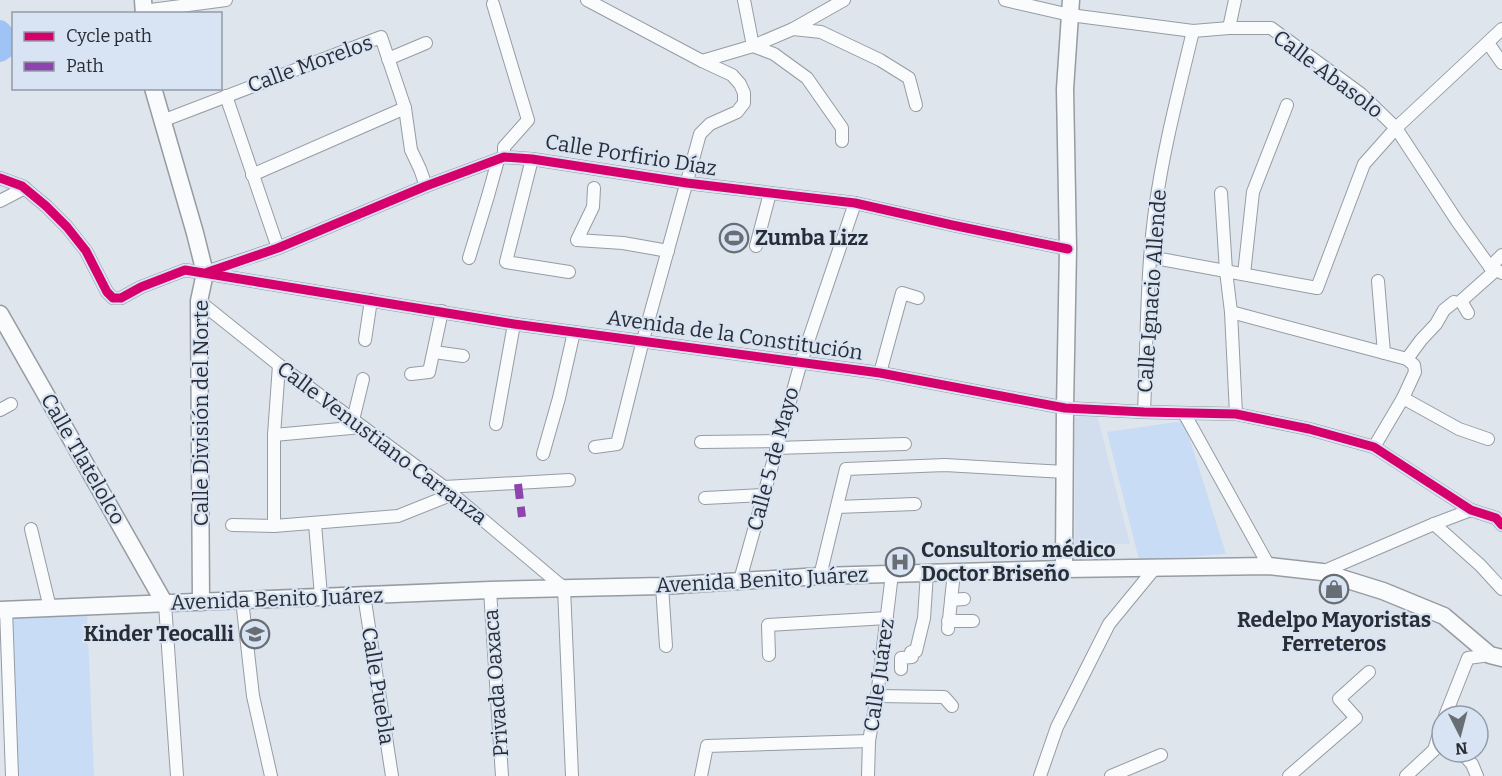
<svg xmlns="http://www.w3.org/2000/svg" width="1502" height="776" viewBox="0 0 1502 776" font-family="Bitter,serif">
<rect width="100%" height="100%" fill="#dee5ed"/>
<path fill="#d2deee" d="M 1083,415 L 1097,415 L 1130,544 L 1075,544 L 1075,418 Z"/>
<g fill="#c9dcf5">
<path d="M 1184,421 L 1226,554 L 1139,560 L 1107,432 Z"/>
<path d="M 87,613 L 94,776 L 18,776 L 11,616 Z"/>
</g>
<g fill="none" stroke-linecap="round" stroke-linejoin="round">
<path stroke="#9ec3f4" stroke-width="20" d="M 0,30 L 13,43 L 0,52"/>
<g stroke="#969ca2" stroke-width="14">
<g id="street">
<path d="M 587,0 L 702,61 L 732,75 L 740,84 L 744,93 L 744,103 L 737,112 L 710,124 L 700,134 L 643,340 L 617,444 L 595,447"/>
<path d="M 744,0 L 753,46 L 774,54 L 807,78 L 842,128 L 842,141"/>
<path d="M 1005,0 L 1070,15 L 1193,31 L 1229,28 L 1271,28 L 1361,94 L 1396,128 L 1457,221 L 1490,267 L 1502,273"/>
<path d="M 493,4 L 528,120 L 504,147 L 504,157"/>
<path d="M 143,11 L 226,0"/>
<path d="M 1229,28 L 1235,0"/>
<path d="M 793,29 L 821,32 L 880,60 L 909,78 L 916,105"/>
<path d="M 1488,43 L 1502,63"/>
<path d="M 388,59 L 426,43"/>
<path d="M 702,61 L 753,46 L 793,29 L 844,0"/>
<path d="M 226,96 L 278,248"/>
<path d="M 162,121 L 381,37 L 405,108 L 411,150 L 420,169 L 426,186"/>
<path d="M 532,159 L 506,262 L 569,272"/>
<path d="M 252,175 L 405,108"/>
<path d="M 0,178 L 22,186 L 46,206 L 67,227 L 86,251 L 107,292 L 113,298 L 121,298 L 141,287 L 185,270 L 514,324 L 880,373 L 1065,408 L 1144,412 L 1236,414 L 1309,429 L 1374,447 L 1471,510 L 1496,518 L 1502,525"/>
<path d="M 594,188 L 593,207 L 577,240 L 623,243 L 668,251"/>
<path d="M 1221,193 L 1226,271 L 1231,312 L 1236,414"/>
<path d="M 0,201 L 25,188"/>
<path d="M 756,246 L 770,193"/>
<path d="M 1150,257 L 1317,288 L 1364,164 L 1396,128 L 1502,29"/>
<path d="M 469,258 L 488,196 L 498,160"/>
<path d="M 1490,267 L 1502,255"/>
<path d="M 206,272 L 278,248 L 426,186 L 504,157 L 532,159 L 687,183 L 855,203 L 952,225 L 1068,249"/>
<path d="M 1244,274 L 1253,192 L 1287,105"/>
<path d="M 1378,281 L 1384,353"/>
<path d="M 199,301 L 279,365 L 444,487 L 564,588 L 572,776"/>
<path d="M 1231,312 L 1407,359 L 1414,365 L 1415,372 L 1403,398 L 1374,447"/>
<path d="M 1468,313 L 1461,301 L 1496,270"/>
<path d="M 365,340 L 371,300"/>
<path d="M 434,352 L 463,356"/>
<path d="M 1407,359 L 1421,340 L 1436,324 L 1444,310 L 1454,302"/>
<path d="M 880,373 L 902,293 L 918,298"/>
<path d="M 411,374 L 429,372 L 442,311"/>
<path d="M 1403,398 L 1459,429 L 1488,439"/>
<path d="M 0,410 L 11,404"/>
<path d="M 1144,412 C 1147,345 1146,277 1155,210 C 1163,150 1179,90 1193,31"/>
<path d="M 1184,413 L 1269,566"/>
<path d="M 353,420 L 363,379"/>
<path d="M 496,424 L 514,324"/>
<path d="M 274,435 L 362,427"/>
<path d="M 701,442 L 778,441"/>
<path d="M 776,448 L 905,444"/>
<path d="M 543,454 L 559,398 L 574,332"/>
<path d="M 444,487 L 569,480"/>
<path d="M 705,498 L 763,495"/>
<path d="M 837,507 L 915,504"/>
<path d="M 315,524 L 321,596"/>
<path d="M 1434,524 L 1480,565 L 1502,589"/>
<path d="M 232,525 L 274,526 L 398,516 L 453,494"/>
<path d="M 274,526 L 274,435 L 279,365"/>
<path d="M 31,529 L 50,608"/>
<path d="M 1322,572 L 1434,524 L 1471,510"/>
<path d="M 820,576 L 846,469 L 945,465 L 1065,472"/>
<path d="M 740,580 L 801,362 L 855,203"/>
<path d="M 662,586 L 666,646"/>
<path d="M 490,590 L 502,776"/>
<path d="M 364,595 L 392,776"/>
<path d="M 242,600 L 253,696 L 271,776"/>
<path d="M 951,600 L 964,599"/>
<path d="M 165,604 L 177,776"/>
<path d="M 6,609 L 12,776"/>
<path d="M 948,621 L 973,621"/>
<path d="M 948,629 L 954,572"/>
<path d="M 769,655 L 768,625 L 887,618"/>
<path d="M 901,669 L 901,658 L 912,657 L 911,652 L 916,651 L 924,618 L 927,573"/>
<path d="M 877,696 L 944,697 L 952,706"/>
<path d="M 1445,716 L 1468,658 L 1490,655"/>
<path d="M 1461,752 L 1472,764 L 1477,776"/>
<path d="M 701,776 L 707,746 L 869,741"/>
<path d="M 868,776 L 869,741 L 877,696 L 892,574"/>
<path d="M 1040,776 L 1057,727 L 1109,624 L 1155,568"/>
<path d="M 1111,776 L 1161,755"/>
<path d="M 1289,776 L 1356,718 L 1339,699 L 1369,672"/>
<path d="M 1406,776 L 1434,750 L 1442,724"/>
</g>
</g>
<g stroke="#969ca2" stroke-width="19">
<g id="secondary">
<path d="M 143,0 L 144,14"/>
<path d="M 153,88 L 195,233 L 205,273 L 199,301 L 201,602"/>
<path d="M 0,314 L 165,604"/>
<path d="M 1064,569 L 1065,408 L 1068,249 L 1065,89 L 1071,0"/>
<path d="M 0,610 L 490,590 L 662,586 L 820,576 L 1064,569 L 1269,566 L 1322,572 L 1383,591 L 1444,616 L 1490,655 L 1502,658"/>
</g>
</g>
<use href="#street" stroke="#fafbfc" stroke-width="12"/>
<use href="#secondary" stroke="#fafbfc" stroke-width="16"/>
<path stroke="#8e44ad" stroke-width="8" stroke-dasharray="15 8" stroke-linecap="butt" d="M 518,484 L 522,517"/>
<g stroke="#d8e4f3" stroke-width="13">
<g id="cycleway">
<path d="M 0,178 L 22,186 L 46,206 L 67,227 L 86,251 L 107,292 L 113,298 L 121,298 L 141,287 L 185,270 L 514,324 L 880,373 L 1065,408 L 1144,412 L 1236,414 L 1309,429 L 1374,447 L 1471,510 L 1496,518 L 1502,525"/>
<path d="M 208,272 L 278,248 L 426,186 L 504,157 L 532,159 L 687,183 L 855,203 L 952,225 L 1068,249"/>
</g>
</g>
<use href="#cycleway" stroke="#d6006c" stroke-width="9"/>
</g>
<defs>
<g id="stadium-ring" transform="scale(1.5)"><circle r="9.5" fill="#d8e4f3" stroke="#696e75" stroke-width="1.5"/><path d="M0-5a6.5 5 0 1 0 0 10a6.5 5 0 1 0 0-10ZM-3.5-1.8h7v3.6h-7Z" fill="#696e75"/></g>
<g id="hospital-ring" transform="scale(1.5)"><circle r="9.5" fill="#d8e4f3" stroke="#696e75" stroke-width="1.5"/><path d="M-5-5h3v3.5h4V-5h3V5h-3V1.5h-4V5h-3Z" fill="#696e75"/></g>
<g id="shop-ring" transform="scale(1.5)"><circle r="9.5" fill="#d8e4f3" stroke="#696e75" stroke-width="1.5"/><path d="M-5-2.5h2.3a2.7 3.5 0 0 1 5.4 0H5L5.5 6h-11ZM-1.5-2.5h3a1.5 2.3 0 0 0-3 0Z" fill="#696e75"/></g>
<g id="school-ring" transform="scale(1.5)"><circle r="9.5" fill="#d8e4f3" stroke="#696e75" stroke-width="1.5"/><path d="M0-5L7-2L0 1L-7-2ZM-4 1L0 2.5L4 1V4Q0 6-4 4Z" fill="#696e75"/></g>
</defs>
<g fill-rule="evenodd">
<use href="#stadium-ring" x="734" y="238"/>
<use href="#hospital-ring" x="900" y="562"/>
<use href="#shop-ring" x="1334" y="589"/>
<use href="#school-ring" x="255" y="634"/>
</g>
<g text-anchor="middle" stroke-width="4.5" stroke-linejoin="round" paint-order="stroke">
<g font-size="21" fill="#2a2e34" stroke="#d8e4f3">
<text transform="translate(310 64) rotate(-20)" y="7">Calle Morelos</text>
<text transform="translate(1328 74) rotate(37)" y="7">Calle Abasolo</text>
<text transform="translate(631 155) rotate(9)" y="7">Calle Porfirio Díaz</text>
<text transform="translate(1152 291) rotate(-86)" y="7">Calle Ignacio Allende</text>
<text transform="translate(735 335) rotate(8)" y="7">Avenida de la Constitución</text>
<text transform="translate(201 413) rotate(-90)" y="7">Calle División del Norte</text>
<text transform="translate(382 443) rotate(37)" y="7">Calle Venustiano Carranza</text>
<text transform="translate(83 459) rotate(60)" y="7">Calle Tlatelolco</text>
<text transform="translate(773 459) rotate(-75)" y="7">Calle 5 de Mayo</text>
<text transform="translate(762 580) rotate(-3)" y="7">Avenida Benito Juárez</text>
<text transform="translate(277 599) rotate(-2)" y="7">Avenida Benito Juárez</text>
<text transform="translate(879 675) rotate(-82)" y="7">Calle Juárez</text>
<text transform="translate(496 683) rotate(-94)" y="7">Privada Oaxaca</text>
<text transform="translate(378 686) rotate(81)" y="7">Calle Puebla</text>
</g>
<g font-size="21" font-weight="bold" fill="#2a2e34" stroke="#d8e4f3" text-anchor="start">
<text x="755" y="245">Zumba Lizz</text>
<text x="921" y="557">Consultorio médico<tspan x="921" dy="24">Doctor Briseño</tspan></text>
<text x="1334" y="627" text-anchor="middle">Redelpo Mayoristas<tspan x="1334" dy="24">Ferreteros</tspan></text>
<text x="234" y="641" text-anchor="end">Kinder Teocalli</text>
</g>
</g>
<rect x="12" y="12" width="210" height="78" fill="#d8e4f3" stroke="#929ba7" stroke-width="1.5"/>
<rect x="24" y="32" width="30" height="9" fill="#d6006c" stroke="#929ba7" stroke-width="1.5"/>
<text x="66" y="42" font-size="18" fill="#2a2e34">Cycle path</text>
<rect x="24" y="62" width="30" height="9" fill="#8e44ad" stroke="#929ba7" stroke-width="1.5"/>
<text x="66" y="72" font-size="18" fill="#2a2e34">Path</text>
<g transform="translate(1460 734) rotate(174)"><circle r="28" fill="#d8e4f3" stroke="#929ba7" stroke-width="1.5"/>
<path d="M0-4.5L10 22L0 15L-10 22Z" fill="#696e75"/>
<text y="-9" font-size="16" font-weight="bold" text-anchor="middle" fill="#2a2e34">N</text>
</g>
</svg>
